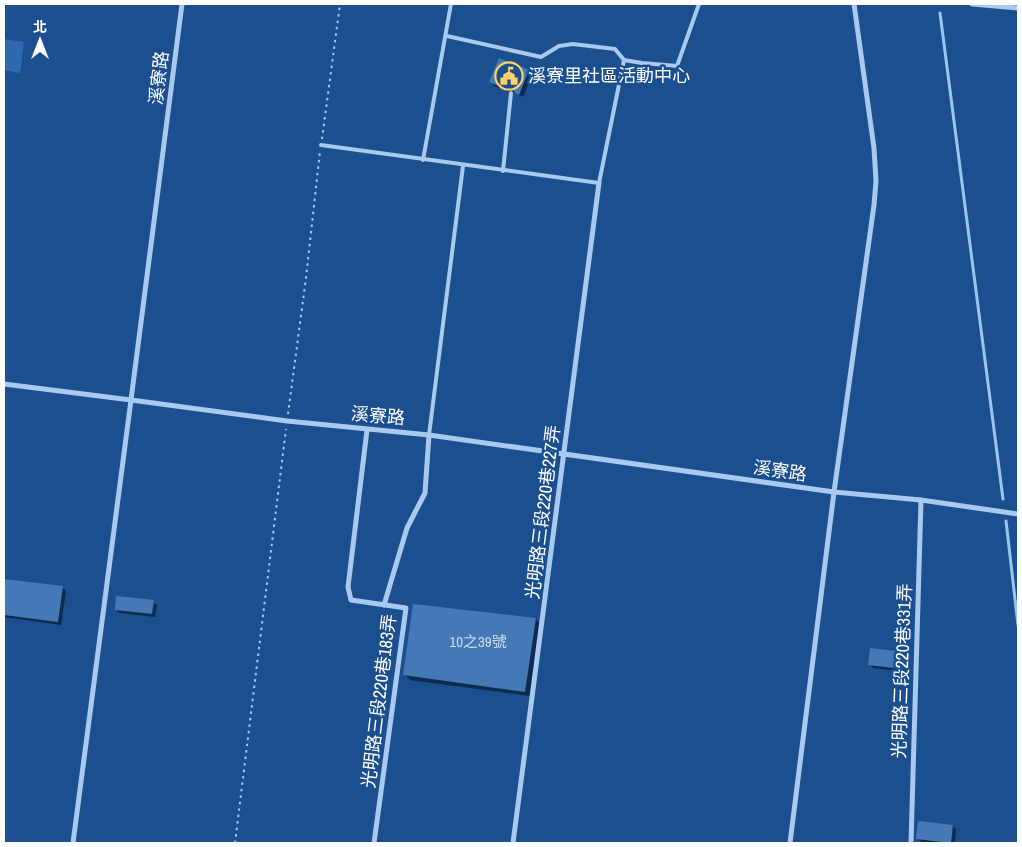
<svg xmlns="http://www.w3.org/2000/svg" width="1022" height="847" viewBox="0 0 1022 847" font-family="'Archivo Narrow','Noto Sans TC',sans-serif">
<rect width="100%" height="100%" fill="#1b4f8f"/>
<path fill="#2e69ad" d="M 4,39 L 24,42 L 20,73 L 4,70 Z"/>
<g fill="#0007">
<path d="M 500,60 L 529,72 L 532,75 L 523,97 L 516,93 L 513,93 L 494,86 L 491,82 Z"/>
<path d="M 4,580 L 62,587 L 66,591 L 61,625 L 4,617 Z"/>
<path d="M 153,602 L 157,605 L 155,617 L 119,613 L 116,610 Z"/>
<path d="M 536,619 L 540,624 L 530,696 L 410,680 L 405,675 Z"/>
<path d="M 905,653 L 908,657 L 906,672 L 873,668 L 870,664 Z"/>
<path d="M 953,826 L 956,830 L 955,843 L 921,842 L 918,838 Z"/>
</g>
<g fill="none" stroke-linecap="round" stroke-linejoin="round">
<g stroke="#9cc4f0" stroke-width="3">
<path d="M 940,13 L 1003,499"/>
<path d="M 1006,521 L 1018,625"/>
</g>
</g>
<g fill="#4478b7">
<path d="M 499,58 L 529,70 L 519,95 L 515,93 L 513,90 L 508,90 L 489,82 Z"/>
<path d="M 4,579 L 63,586 L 58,622 L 4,615 Z"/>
<path d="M 116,596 L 154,600 L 152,614 L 115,610 Z"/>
<path d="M 413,604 L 536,618 L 525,692 L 403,675 Z"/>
<path d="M 870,648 L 905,652 L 903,669 L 868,665 Z"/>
<path d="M 918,821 L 953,825 L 951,843 L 916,839 Z"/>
</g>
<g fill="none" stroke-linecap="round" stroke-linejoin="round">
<g stroke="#a9c9ee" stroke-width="2" stroke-dasharray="2.5 4" stroke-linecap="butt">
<path d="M 322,139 L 340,4"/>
<path d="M 288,414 L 306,278 L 320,151"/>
<path d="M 235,843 L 286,429"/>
</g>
<g stroke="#a9c9ee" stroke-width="4">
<path d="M 447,36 L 541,57 L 559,46 L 573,44 L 615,49 L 624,60 L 642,63 L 677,66 L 699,4"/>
<path d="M 321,145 L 599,183 L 624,60"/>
<path d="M 423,160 L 451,4"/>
<path d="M 503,171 L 511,93"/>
<path d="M 429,435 L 463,166"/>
</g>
<g stroke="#a9c9ee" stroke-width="5">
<path d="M 182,4 L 131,400 L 287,421 L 429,435 L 834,492 L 921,500 L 1018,514"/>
<path d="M 972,4 L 1018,8"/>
<path d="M 4,384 L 131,400 L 73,843"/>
<path d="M 367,430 L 348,587 L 351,600 L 406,608 L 374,843"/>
<path d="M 384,605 L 407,528 L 425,493 L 429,435"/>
<path d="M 513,843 L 599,183"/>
<path d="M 790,843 L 834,492 L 874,205 L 876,181 L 874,148 L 854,4"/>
<path d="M 911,843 L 921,500"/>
</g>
</g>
<defs>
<g id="civic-ring" transform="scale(1.4375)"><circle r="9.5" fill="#1b4f8f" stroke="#ffd166" stroke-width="1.5"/><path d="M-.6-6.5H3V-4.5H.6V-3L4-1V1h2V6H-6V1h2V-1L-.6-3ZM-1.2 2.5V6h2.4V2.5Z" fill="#ffd166"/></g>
</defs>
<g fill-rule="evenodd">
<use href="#civic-ring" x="509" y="76"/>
</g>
<g text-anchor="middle" stroke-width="5" stroke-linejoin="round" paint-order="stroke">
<g font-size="15" fill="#d0dded">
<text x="478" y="647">10之39號</text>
</g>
<g font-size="18" fill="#fff" stroke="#1b4f8f" text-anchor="start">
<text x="528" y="82">溪寮里社區活動中心</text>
</g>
<g font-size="18" fill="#fff" stroke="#1b4f8f">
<text transform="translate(159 78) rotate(-83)" y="6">溪寮路</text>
<text transform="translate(378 416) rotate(5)" y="6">溪寮路</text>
<text transform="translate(780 471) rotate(8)" y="6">溪寮路</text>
<text transform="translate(543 512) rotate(-83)" y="6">光明路三段220巷227弄</text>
<text transform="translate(902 671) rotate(-88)" y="6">光明路三段220巷331弄</text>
<text transform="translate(379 701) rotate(-83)" y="6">光明路三段220巷183弄</text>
</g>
</g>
<rect width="1022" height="847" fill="none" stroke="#ffffff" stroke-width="10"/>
<g transform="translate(40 40)" stroke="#1b4f8f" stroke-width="4" paint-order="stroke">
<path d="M0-4L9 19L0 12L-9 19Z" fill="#ffffff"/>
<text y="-8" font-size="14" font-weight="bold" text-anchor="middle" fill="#ffffff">北</text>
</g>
</svg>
